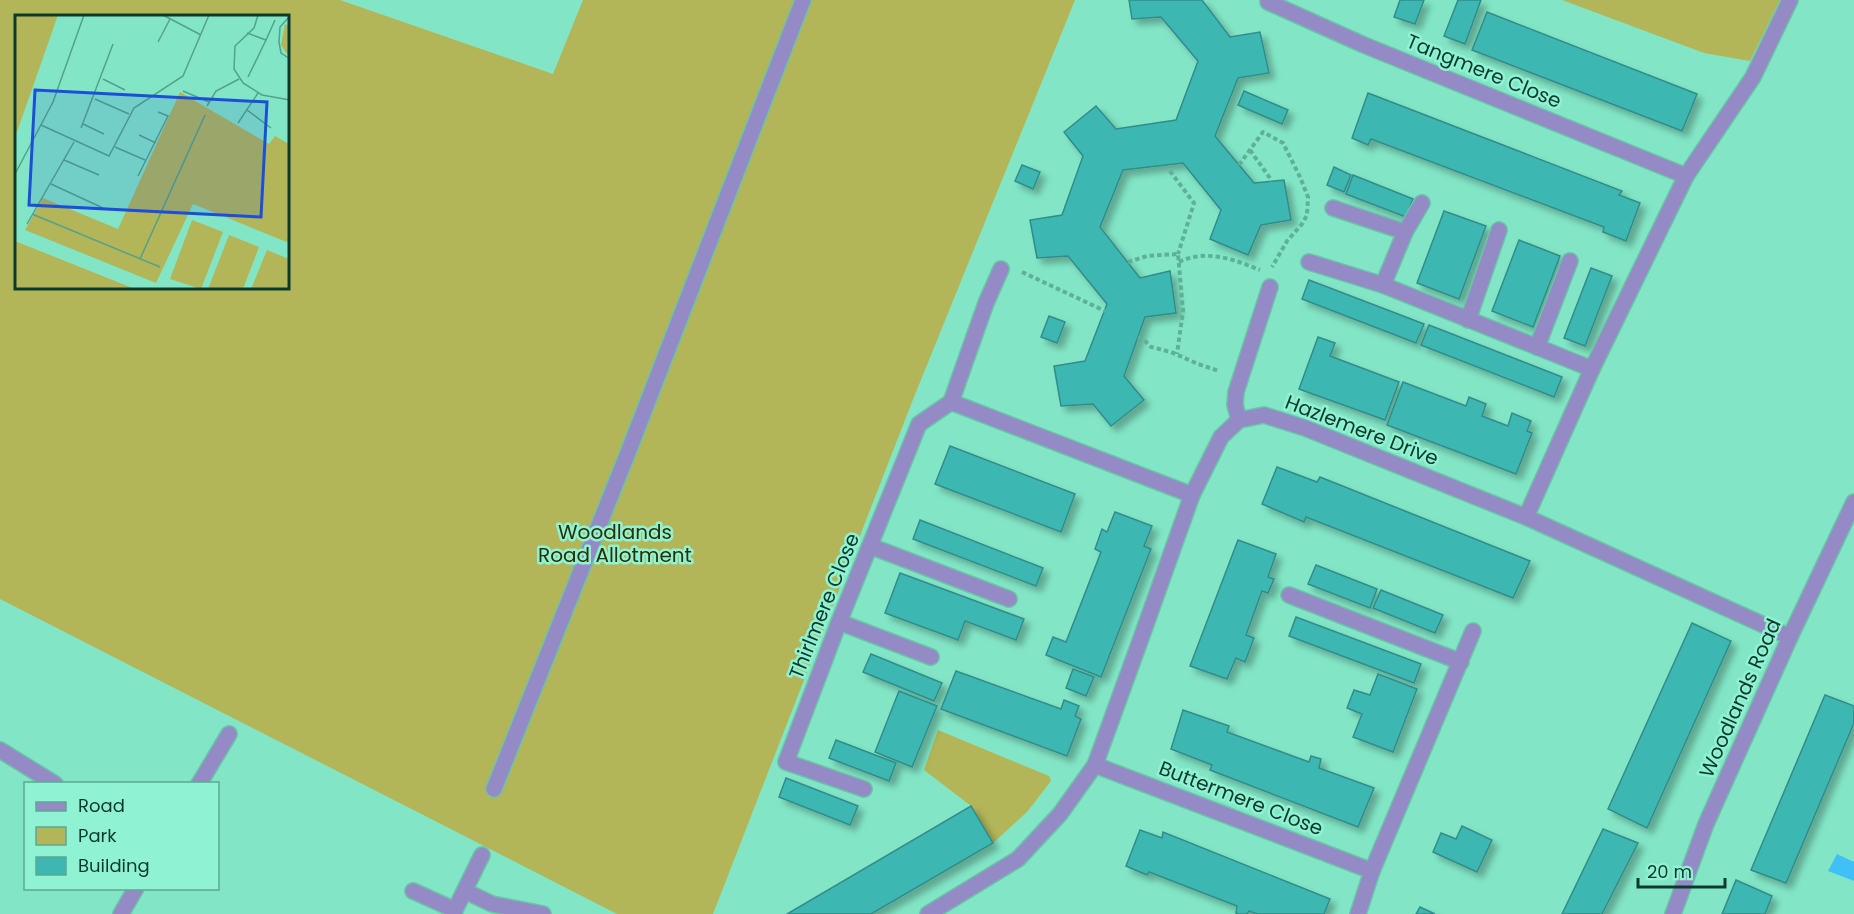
<svg xmlns="http://www.w3.org/2000/svg" width="1854" height="914" viewBox="0 0 1854 914" font-family="Poppins,sans-serif">
<defs>
<filter id="shadow"><feDropShadow dx="5.5" dy="5.5" stdDeviation="3" flood-color="#0004"/></filter>
</defs>
<rect width="100%" height="100%" fill="#82e6c6"/>
<g fill="#b2b658" fill-rule="evenodd">
<path d="M 0,0 L 340,0 L 553,74 L 583,0 L 1075,0 L 912,402 L 713,914 L 617,914 L 0,599 ZM 16,16 L 288,16 L 288,288 L 16,288 Z"/>
<path d="M 1562,0 L 1780,0 L 1750,61 L 1704,53 Z"/>
<path d="M 938,730 L 1049,776 L 1051,781 L 1027,812 L 993,843 L 971,806 L 924,770 Z"/>
</g>
<path fill="#3fc1f8" d="M 1837,854 L 1854,862 L 1854,881 L 1828,871 Z"/>
<g fill="#3eb7b2" stroke="#338c89" stroke-width="1.5" filter="url(#shadow)">
<path d="M 1129,0 L 1202,0 L 1230,37 L 1260,32 L 1269,73 L 1238,78 L 1215,136 L 1254,183 L 1284,180 L 1291,220 L 1261,225 L 1248,255 L 1210,239 L 1221,210 L 1183,163 L 1123,170 L 1100,227 L 1140,278 L 1170,271 L 1176,313 L 1145,317 L 1124,376 L 1144,400 L 1111,426 L 1093,404 L 1061,406 L 1054,366 L 1085,361 L 1107,304 L 1068,256 L 1037,258 L 1030,220 L 1062,215 L 1083,156 L 1064,132 L 1096,106 L 1116,129 L 1176,120 L 1198,61 L 1161,17 L 1132,19 Z"/>
<path d="M 1400,0 L 1424,0 L 1415,24 L 1394,17 Z"/>
<path d="M 1458,0 L 1481,0 L 1465,44 L 1444,36 Z"/>
<path d="M 1487,12 L 1697,94 L 1682,131 L 1472,50 Z"/>
<path d="M 1244,91 L 1288,110 L 1282,124 L 1238,105 Z"/>
<path d="M 1368,93 L 1622,191 L 1619,195 L 1640,203 L 1626,241 L 1603,232 L 1604,227 L 1371,139 L 1368,145 L 1352,138 Z"/>
<path d="M 1022,165 L 1040,172 L 1033,189 L 1015,181 Z"/>
<path d="M 1334,167 L 1351,175 L 1344,192 L 1327,185 Z"/>
<path d="M 1353,175 L 1413,199 L 1406,217 L 1346,194 Z"/>
<path d="M 1444,211 L 1486,226 L 1459,299 L 1417,283 Z"/>
<path d="M 1519,240 L 1560,256 L 1533,327 L 1492,311 Z"/>
<path d="M 1591,268 L 1612,276 L 1585,346 L 1564,338 Z"/>
<path d="M 1309,280 L 1424,324 L 1416,343 L 1302,299 Z"/>
<path d="M 1049,316 L 1065,322 L 1057,343 L 1041,337 Z"/>
<path d="M 1429,325 L 1562,377 L 1554,397 L 1421,345 Z"/>
<path d="M 1318,337 L 1335,343 L 1330,356 L 1399,382 L 1385,420 L 1299,389 Z"/>
<path d="M 1403,382 L 1466,406 L 1469,397 L 1486,404 L 1482,416 L 1508,426 L 1512,413 L 1531,421 L 1527,431 L 1532,433 L 1516,474 L 1387,425 Z"/>
<path d="M 950,446 L 1075,494 L 1061,532 L 935,484 Z"/>
<path d="M 1277,467 L 1317,482 L 1320,477 L 1530,561 L 1513,598 L 1306,517 L 1304,522 L 1262,504 Z"/>
<path d="M 1115,512 L 1152,526 L 1144,546 L 1151,549 L 1101,677 L 1046,655 L 1053,637 L 1066,642 L 1101,552 L 1095,549 L 1102,529 L 1107,532 Z"/>
<path d="M 920,520 L 1043,568 L 1036,586 L 913,539 Z"/>
<path d="M 1238,540 L 1276,554 L 1268,577 L 1274,579 L 1268,593 L 1262,591 L 1246,635 L 1254,638 L 1245,662 L 1236,658 L 1227,679 L 1190,666 Z"/>
<path d="M 1316,565 L 1377,589 L 1370,608 L 1308,584 Z"/>
<path d="M 900,573 L 1024,619 L 1016,640 L 965,621 L 958,640 L 885,613 Z"/>
<path d="M 1381,590 L 1443,615 L 1435,633 L 1373,608 Z"/>
<path d="M 1296,617 L 1421,664 L 1414,683 L 1289,636 Z"/>
<path d="M 1692,623 L 1731,641 L 1647,828 L 1608,809 Z"/>
<path d="M 871,654 L 942,683 L 934,701 L 863,672 Z"/>
<path d="M 1073,669 L 1094,677 L 1086,696 L 1066,688 Z"/>
<path d="M 956,671 L 1061,709 L 1064,700 L 1079,706 L 1075,716 L 1081,719 L 1067,756 L 941,709 Z"/>
<path d="M 1378,674 L 1417,689 L 1393,752 L 1353,737 L 1362,714 L 1347,708 L 1354,690 L 1370,695 Z"/>
<path d="M 899,691 L 937,706 L 912,767 L 875,752 Z"/>
<path d="M 1825,695 L 1854,706 L 1854,723 L 1786,883 L 1751,870 Z"/>
<path d="M 1183,710 L 1229,726 L 1227,732 L 1309,762 L 1311,756 L 1321,759 L 1319,768 L 1374,788 L 1358,827 L 1210,770 L 1212,765 L 1171,749 Z"/>
<path d="M 836,740 L 896,763 L 889,781 L 829,758 Z"/>
<path d="M 786,778 L 858,806 L 850,825 L 779,797 Z"/>
<path d="M 971,806 L 993,843 L 871,914 L 787,914 Z"/>
<path d="M 1462,826 L 1492,840 L 1477,872 L 1433,852 L 1441,833 L 1456,839 Z"/>
<path d="M 1603,829 L 1638,843 L 1602,914 L 1562,914 Z"/>
<path d="M 1140,830 L 1162,838 L 1163,832 L 1330,899 L 1324,914 L 1257,914 L 1249,911 L 1247,914 L 1238,914 L 1236,913 L 1237,906 L 1149,872 L 1147,875 L 1126,866 Z"/>
<path d="M 1736,880 L 1772,896 L 1765,914 L 1722,914 Z"/>
<path d="M 1420,907 L 1435,914 L 1416,914 Z"/>
</g>
<g fill="none" stroke-linecap="round" stroke-linejoin="round">
<g stroke="#6bc4a8" stroke-width="18">
<g id="minor">
<path d="M 1268,2 L 1364,45 L 1686,176"/>
<path d="M 1333,208 L 1405,232 L 1383,285"/>
<path d="M 1405,232 L 1422,203"/>
<path d="M 1309,262 L 1383,285 L 1592,369"/>
<path d="M 1468,320 L 1499,230"/>
<path d="M 1537,347 L 1570,261"/>
<path d="M 951,402 L 1192,495"/>
<path d="M 1239,420 L 1235,405 L 1236,392 L 1270,287"/>
<path d="M 1526,517 L 1592,369 L 1686,176 L 1753,77 L 1790,0"/>
<path d="M 870,546 L 1009,599"/>
<path d="M 1289,595 L 1461,662"/>
<path d="M 839,622 L 931,657"/>
<path d="M 0,750 L 55,784"/>
<path d="M 1095,765 L 1372,871"/>
<path d="M 199,784 L 229,734"/>
<path d="M 494,789 L 629,450 L 803,0"/>
<path d="M 864,789 L 786,762 L 839,622 L 919,424 L 951,402 L 986,303 L 1001,269"/>
<path d="M 413,891 L 455,910"/>
<path d="M 465,891 L 492,904 L 543,914"/>
<path d="M 121,914 L 136,888"/>
<path d="M 453,914 L 482,855"/>
<path d="M 928,914 L 1018,859 L 1060,814 L 1095,765 L 1140,641 L 1192,495 L 1221,437 L 1239,420 L 1264,415 L 1305,428 L 1526,517 L 1790,637"/>
<path d="M 1358,914 L 1372,871 L 1473,631"/>
<path d="M 1673,914 L 1706,824 L 1790,637 L 1854,502"/>
</g>
</g>
<g stroke="#5eb096" stroke-width="4" stroke-dasharray="4.5 3" stroke-linecap="butt">
<path d="M 1250,150 L 1272,181"/>
<path d="M 1239,165 L 1263,132 L 1283,143 L 1300,177 L 1308,197 L 1307,215 L 1302,224 L 1287,241 L 1272,267"/>
<path d="M 1170,171 L 1194,203 L 1178,254"/>
<path d="M 1128,262 L 1147,256 L 1178,254 L 1183,311 L 1177,354"/>
<path d="M 1179,262 C 1206,249 1233,259 1260,270"/>
<path d="M 1022,272 L 1105,311"/>
<path d="M 1138,337 L 1143,339 L 1151,347 L 1171,352 L 1198,364 L 1219,371"/>
</g>
<use href="#minor" stroke="#948ac6" stroke-width="15"/>
</g>
<g text-anchor="middle" stroke-width="5" stroke-linejoin="round" paint-order="stroke">
<g font-size="20" fill="#0e3a2e" stroke="#8ff3d3">
<text transform="translate(1484 71) rotate(22)" y="7">Tangmere Close</text>
<text transform="translate(1362 430) rotate(21)" y="7">Hazlemere Drive</text>
<text transform="translate(824 606) rotate(-68)" y="7">Thirlmere Close</text>
<text transform="translate(1740 698) rotate(-66)" y="7">Woodlands Road</text>
<text transform="translate(1241 798) rotate(21)" y="7">Buttermere Close</text>
</g>
<g font-size="20" fill="#2f3000" stroke="#8ff3d3">
<text x="615" y="539">Woodlands<tspan x="615" dy="23">Road Allotment</tspan></text>
</g>
</g>
<g transform="translate(15 15)">
<rect width="274" height="274" fill="#82e6c6"/>
<path d="M 0,0 L 43,0 L 2,117 L 0,117 ZM 270,9 L 274,11 L 274,42 L 266,30 ZM 165,77 L 254,129 L 260,121 L 274,129 L 274,228 L 178,189 L 141,268 L 10,215 L 28,183 L 103,214 ZM 177,205 L 208,217 L 186,274 L 155,264 ZM 214,220 L 244,232 L 228,274 L 193,274 ZM 0,226 L 120,274 L 0,274 ZM 252,235 L 274,244 L 273,274 L 236,274 Z" fill="#b2b658"/>
<path fill="none" stroke="#54a189" stroke-width="1.5" d="M 148,0 L 186,20M 243,0 L 239,13 L 220,31 L 219,54 L 228,68 L 247,80 L 275,85M 275,1 L 265,12 L 264,27 L 266,38 L 275,44M 232,18 L 251,25 L 260,5M 143,27 L 155,4M 233,62 L 251,25M 88,64 L 110,75M 168,76 L 194,87M 80,84 L 114,99M 192,91 L 201,76 L 224,64M 232,95 L 256,113M 223,108 L 243,78M 68,109 L 89,119M 26,110 L 94,141 L 119,93 L 168,61 L 194,0M 66,113 L 98,29M 124,120 L 141,128M 100,132 L 130,145M 49,145 L 84,160M 0,159 L 38,87 L 69,0M 123,161 L 153,101 L 143,97M 36,169 L 88,193M 17,199 L 145,252M 12,209 L 59,127M 125,244 L 190,100"/>
<path fill="#1d4ed8" fill-opacity="0.15" stroke="#1d4ed8" stroke-width="3" d="M 20,75 L 252,87 L 246,202 L 14,190 Z"/>
<rect width="274" height="274" fill="none" stroke="#0e3a2e" stroke-width="3"/>
</g>
<rect x="24" y="782" width="195" height="108" fill="#8ff3d3" stroke="#5ba991" stroke-width="1.5"/>
<rect x="36" y="802" width="30" height="9" fill="#948ac6" stroke="#5ba991" stroke-width="1.5"/>
<text x="78" y="812" font-size="18" fill="#0e3a2e">Road</text>
<rect x="36" y="827" width="30" height="18" fill="#b2b658" stroke="#5ba991" stroke-width="1.5"/>
<text x="78" y="842" font-size="18" fill="#0e3a2e">Park</text>
<rect x="36" y="857" width="30" height="18" fill="#3eb7b2" stroke="#5ba991" stroke-width="1.5"/>
<text x="78" y="872" font-size="18" fill="#0e3a2e">Building</text>
<path d="M1638 878v9h87v-9" fill="none" stroke="#0e3a2e" stroke-width="3"/>
<text x="1647" y="878" font-size="18" fill="#0e3a2e" stroke="#8ff3d3" stroke-width="4.5" paint-order="stroke">20 m</text>
</svg>
